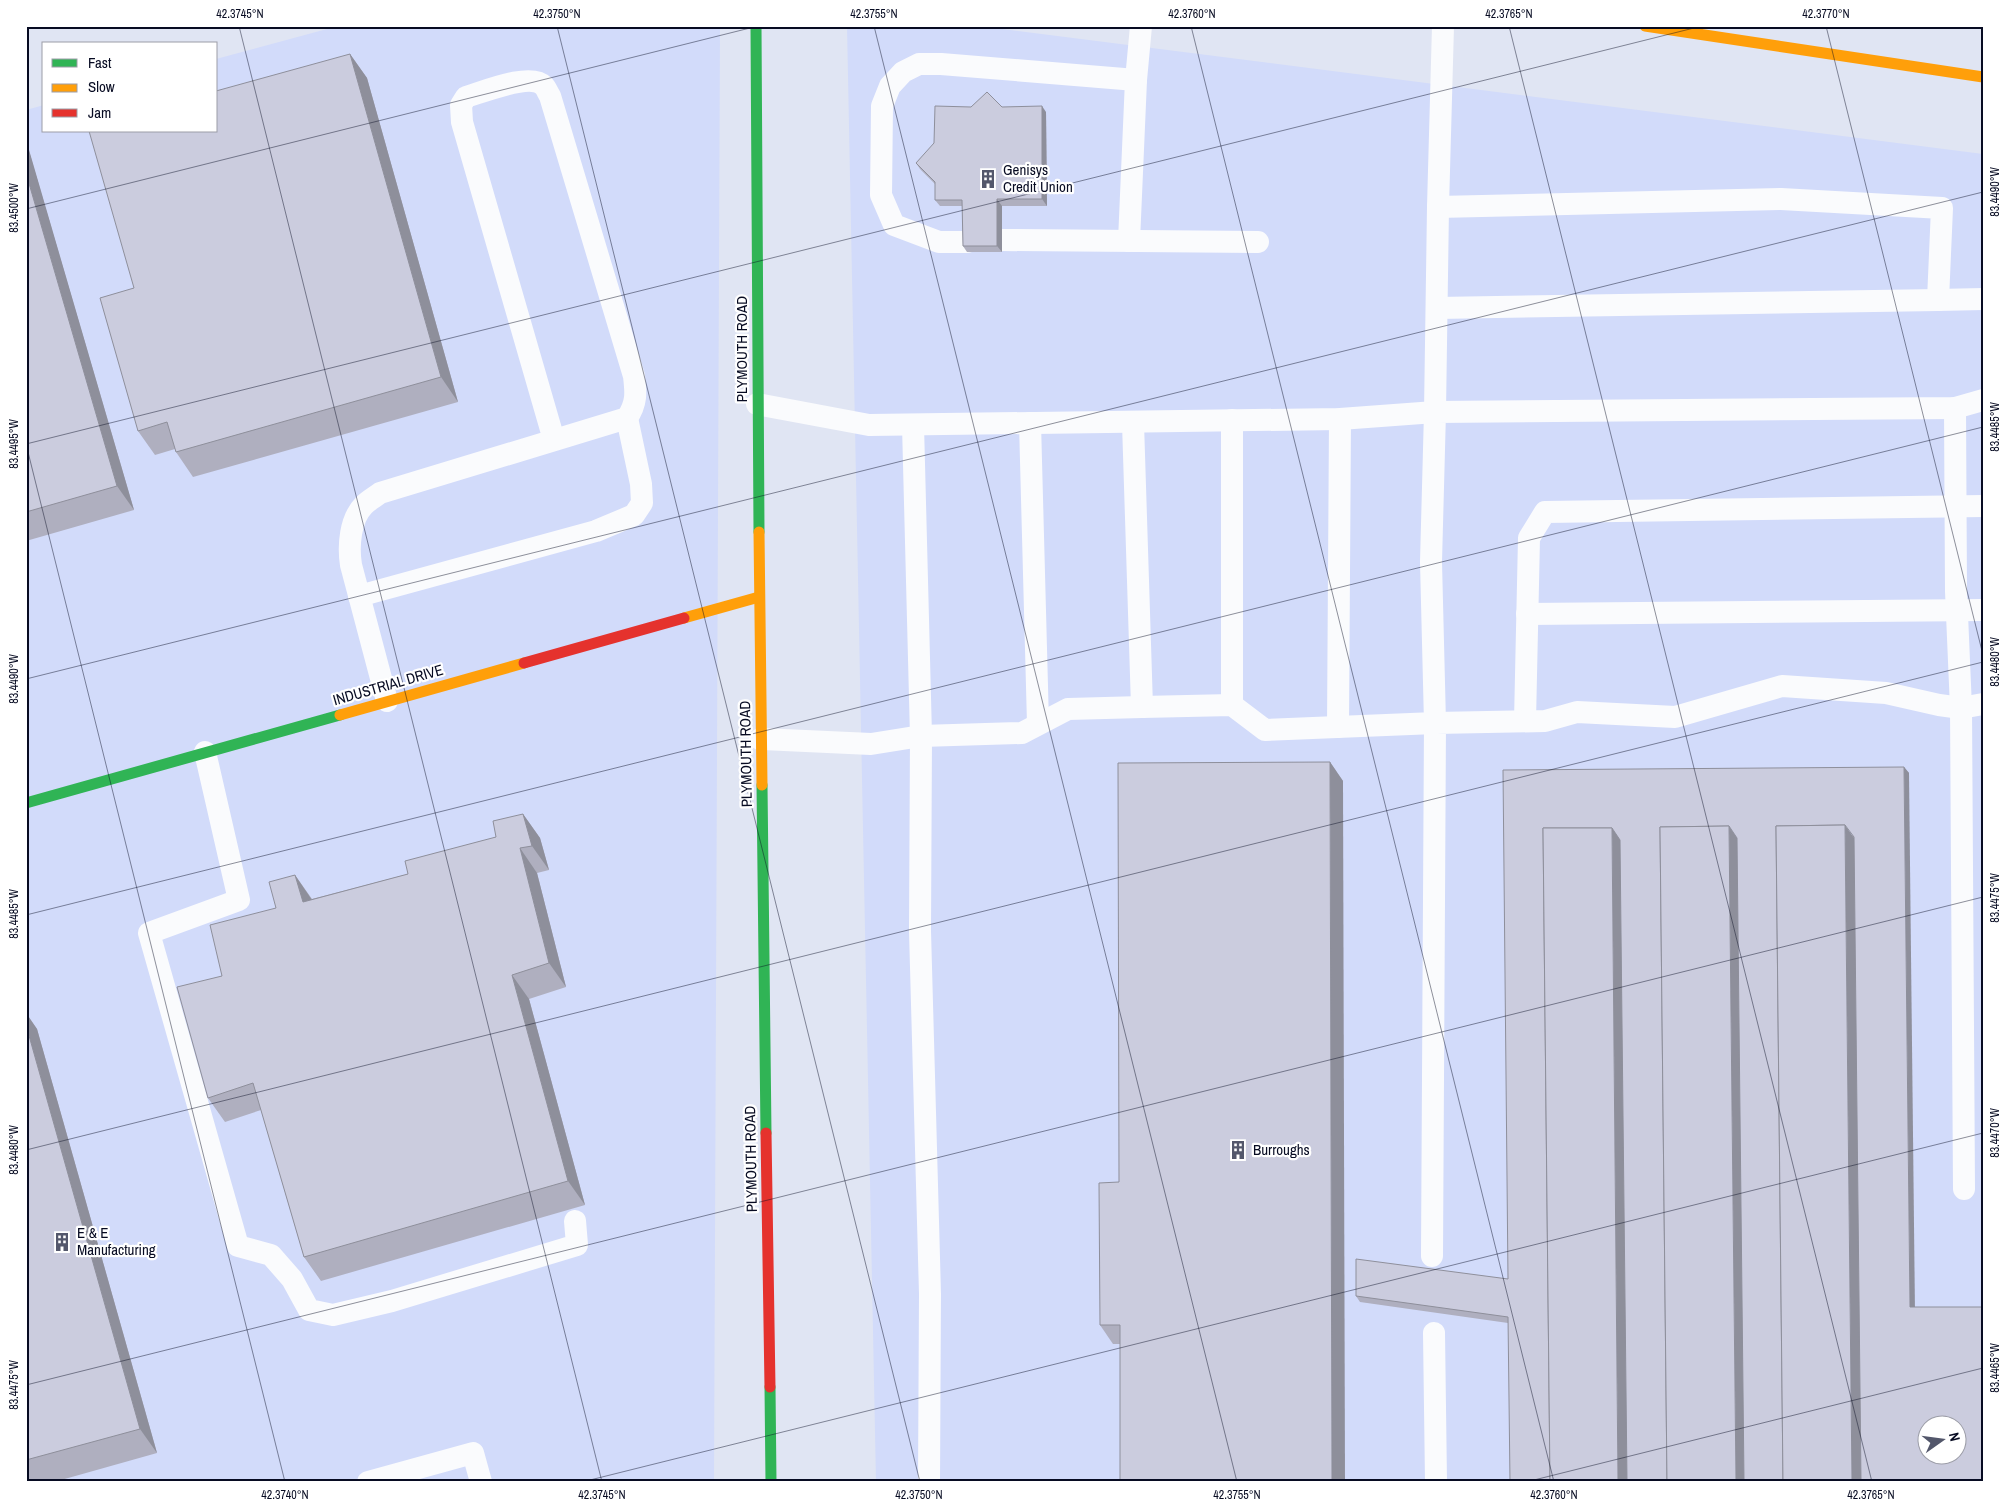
<svg xmlns="http://www.w3.org/2000/svg" width="2009" height="1508" viewBox="0 0 2009 1508" font-family="'Archivo Narrow',sans-serif">
<rect width="100%" height="100%" fill="#e0e5f3"/>
<g fill="#d2dbfa" fill-rule="evenodd">
<path d="M 338,26 L 720,26 L 714,1482 L 26,1482 L 26,110 L 44,105 L 44,131 L 216,131 L 216,59 Z"/>
<path d="M 847,26 L 979,26 L 1983,154 L 1983,1482 L 876,1482 ZM 1926,1426 L 1956,1426 L 1956,1456 L 1926,1456 Z"/>
</g>
<g fill="none" stroke-linecap="round" stroke-linejoin="round">
<g stroke="#fafbfd" stroke-width="22">
<path d="M 1438,207 L 1781,199 L 1942,208 L 1938,300 L 1983,299"/>
<path d="M 1002,240 L 1258,242"/>
<path d="M 1129,241 L 1136,80 L 1141,26"/>
<path d="M 967,242 L 939,242 L 894,225 L 881,195 L 882,106 L 890,86 L 903,72 L 919,64 L 941,64 L 1136,80"/>
<path d="M 1437,308 L 1938,300"/>
<path d="M 757,404 L 869,425 L 1340,419 L 1435,412 L 1438,207 L 1443,26"/>
<path d="M 1955,408 L 1956,591 L 1961,708 L 1964,1189"/>
<path d="M 1232,420 L 1232,705"/>
<path d="M 1030,423 L 1038,724"/>
<path d="M 1133,423 L 1142,707"/>
<path d="M 913,425 L 921,736 L 920,931 L 930,1294 L 929,1482"/>
<path d="M 359,596 L 596,531 L 634,515 L 642,503 L 641,484 L 627,418"/>
<path d="M 1527,614 L 1983,610"/>
<path d="M 387,701 L 351,565 C 348,546 350,519 364,505 C 369,500 375,497 380,493 L 627,418 C 637,403 636,393 634,376 L 550,96 C 548,93 546,88 544,86 C 531,72 483,92 466,97 L 461,105 L 462,122 L 554,440"/>
<path d="M 1525,721 L 1529,538 L 1545,512 L 1983,506"/>
<path d="M 1338,727 L 1340,419"/>
<path d="M 760,739 L 871,744 L 921,736 L 1022,733 L 1068,709 L 1142,707 L 1232,705 L 1265,730 L 1435,723 L 1431,562 L 1435,412 L 1955,408 L 1983,400"/>
<path d="M 205,752 L 239,900 L 149,933 L 238,1246 L 271,1255 L 292,1279 L 309,1310 L 333,1315 L 392,1301 L 577,1245 L 575,1221"/>
<path d="M 1432,1256 L 1435,723 L 1545,721 L 1577,712 L 1675,717 L 1782,686 L 1886,693 L 1939,705 L 1961,708 L 1983,704"/>
<path d="M 1434,1333 L 1436,1482"/>
<path d="M 368,1482 L 473,1453 L 481,1482"/>
</g>
<g stroke="#30b455" stroke-width="11">
<path d="M 756,26 L 759,532"/>
<path d="M 762,785 L 766,1133"/>
<path d="M 26,803 L 340,715"/>
<path d="M 770,1387 L 771,1482"/>
</g>
<g stroke="#ff9f0a" stroke-width="11">
<path d="M 1645,26 L 1983,77"/>
<path d="M 759,532 L 762,785"/>
<path d="M 684,618 L 759,597"/>
<path d="M 340,715 L 524,663"/>
</g>
<g stroke="#e5322d" stroke-width="11">
<path d="M 524,663 L 684,618"/>
<path d="M 766,1133 L 770,1387"/>
</g>
</g>
<g fill="#afafbf">
<path d="M 350,54 L 367,78 L 458,402 L 193,477 L 176,452 L 175,449 L 155,455 L 138,431 L 134,288 Z"/>
<path d="M 971,107 L 1002,107 L 1046,112 L 1047,206 L 1002,206 L 1002,252 L 967,252 L 963,246 L 962,206 L 940,206 L 935,200 L 935,184 L 920,169 L 916,163 Z"/>
<path d="M 26,141 L 134,510 L 26,541 Z"/>
<path d="M 1330,762 L 1343,781 L 1120,1344 L 1113,1344 L 1100,1325 L 1119,1182 Z"/>
<path d="M 1904,767 L 1909,773 L 1508,1323 L 1360,1302 L 1356,1296 L 1508,1279 Z"/>
<path d="M 523,814 L 540,838 L 549,870 L 537,873 L 566,987 L 529,999 L 585,1205 L 321,1281 L 304,1257 L 261,1110 L 225,1122 L 208,1098 L 222,976 L 276,908 L 295,875 L 312,899 L 408,874 L 496,837 Z"/>
<path d="M 26,1013 L 37,1029 L 157,1453 L 54,1482 L 26,1482 Z"/>
</g>
<g fill="#8e8f9b">
<path d="M 350,54 L 367,78 L 458,402 L 441,377 Z"/>
<path d="M 1042,106 L 1046,112 L 1047,206 L 1042,199 Z"/>
<path d="M 26,141 L 27,143 L 134,510 L 117,486 L 26,173 Z"/>
<path d="M 997,199 L 1002,206 L 1002,252 L 997,246 Z"/>
<path d="M 1330,762 L 1343,781 L 1345,1482 L 1332,1482 Z"/>
<path d="M 1904,767 L 1909,773 L 1915,1314 L 1910,1307 Z"/>
<path d="M 523,814 L 540,838 L 549,870 L 532,846 Z"/>
<path d="M 1845,825 L 1858,844 L 1865,1482 L 1852,1482 Z"/>
<path d="M 1729,826 L 1742,845 L 1749,1482 L 1736,1482 Z"/>
<path d="M 1612,828 L 1625,846 L 1631,1482 L 1618,1482 Z"/>
<path d="M 520,848 L 537,873 L 566,987 L 549,963 Z"/>
<path d="M 295,875 L 312,900 L 303,902 Z"/>
<path d="M 512,975 L 529,999 L 585,1205 L 568,1181 Z"/>
<path d="M 26,1013 L 37,1029 L 157,1453 L 140,1429 L 26,1025 Z"/>
</g>
<g fill="#cbccde" stroke="#8e8f9b" fill-rule="evenodd">
<path d="M 350,54 L 441,377 L 176,452 L 167,422 L 138,431 L 100,298 L 134,288 L 89,131 L 216,131 L 216,91 Z"/>
<path d="M 987,92 L 1002,107 L 1042,106 L 1042,199 L 997,199 L 997,246 L 963,246 L 962,200 L 935,200 L 935,182 L 916,163 L 934,143 L 935,106 L 971,107 Z"/>
<path d="M 26,173 L 117,486 L 26,512 Z"/>
<path d="M 1330,762 L 1332,1482 L 1120,1482 L 1120,1325 L 1100,1325 L 1099,1183 L 1119,1182 L 1118,763 Z"/>
<path d="M 1904,767 L 1910,1307 L 1983,1307 L 1983,1482 L 1861,1482 L 1854,837 L 1845,825 L 1776,826 L 1783,1482 L 1744,1482 L 1737,838 L 1729,826 L 1660,827 L 1667,1482 L 1627,1482 L 1620,840 L 1612,828 L 1543,828 L 1550,1482 L 1510,1482 L 1508,1317 L 1356,1296 L 1356,1259 L 1508,1279 L 1503,770 ZM 1926,1426 L 1956,1426 L 1956,1456 L 1926,1456 Z"/>
<path d="M 523,814 L 532,846 L 520,848 L 549,963 L 512,975 L 568,1181 L 304,1257 L 253,1083 L 208,1098 L 177,987 L 222,976 L 210,925 L 276,908 L 269,882 L 295,875 L 303,902 L 408,874 L 405,861 L 496,837 L 493,821 Z"/>
<path d="M 1845,825 L 1852,1482 L 1783,1482 L 1776,826 Z"/>
<path d="M 1729,826 L 1736,1482 L 1667,1482 L 1660,827 Z"/>
<path d="M 1543,828 L 1612,828 L 1618,1482 L 1550,1482 Z"/>
<path d="M 26,1025 L 140,1429 L 26,1460 Z"/>
</g>
<path fill="none" stroke="#070b22" stroke-width="1" stroke-opacity="0.45" d="M 239,26 L 602,1482M 557,26 L 920,1482M 874,26 L 1237,1482M 1191,26 L 1554,1482M 1509,26 L 1872,1482M 1826,26 L 1983,655M 26,209 L 758,26M 26,444 L 1702,26M 26,444 L 285,1482M 26,679 L 1983,192M 26,915 L 1983,427M 26,1150 L 1983,662M 26,1385 L 1983,897M 582,1482 L 1983,1133M 1526,1482 L 1983,1368"/>
<defs>
<g id="building-bare" transform="scale(1.5)"><path d="M-4-6H4V6H1V3H-1V6H-4ZM-2.5-4.3h1.7v1.8h-1.7ZM.8-4.3h1.7v1.8H.8ZM-2.5-1h1.7V.8h-1.7ZM.8-1h1.7V.8H.8Z" fill="#53576b" stroke="#fff" stroke-width="2.5" paint-order="stroke"/></g>
</defs>
<g fill-rule="evenodd">
<use href="#building-bare" x="988" y="179"/>
<use href="#building-bare" x="1238" y="1150"/>
<use href="#building-bare" x="62" y="1242"/>
</g>
<g text-anchor="middle" stroke-width="4.5" stroke-linejoin="round" paint-order="stroke">
<g font-size="15" fill="#070b22" stroke="#fff" text-anchor="start">
<text x="1003" y="175">Genisys<tspan x="1003" dy="17">Credit Union</tspan></text>
<text x="1253" y="1155">Burroughs</text>
<text x="77" y="1238">E &amp; E<tspan x="77" dy="17">Manufacturing</tspan></text>
</g>
<g font-size="15" fill="#070b22" stroke="#fff">
<text transform="translate(742 349) rotate(-90)" y="5">PLYMOUTH ROAD</text>
<text transform="translate(388 685) rotate(-16)" y="5">INDUSTRIAL DRIVE</text>
<text transform="translate(746 754) rotate(-91)" y="5">PLYMOUTH ROAD</text>
<text transform="translate(751 1159) rotate(-91)" y="5">PLYMOUTH ROAD</text>
</g>
</g>
<rect width="2009" height="1508" fill="none" stroke="#ffffff" stroke-width="55"/>
<rect x="42" y="42" width="175" height="90" fill="#ffffff" stroke="#9c9da7"/>
<rect x="52" y="59" width="25" height="8" fill="#30b455" stroke="#9c9da7"/>
<text x="88" y="68" font-size="15" fill="#070b22">Fast</text>
<rect x="52" y="84" width="25" height="8" fill="#ff9f0a" stroke="#9c9da7"/>
<text x="88" y="92" font-size="15" fill="#070b22">Slow</text>
<rect x="52" y="109" width="25" height="8" fill="#e5322d" stroke="#9c9da7"/>
<text x="88" y="118" font-size="15" fill="#070b22">Jam</text>
<g transform="translate(1942 1440) rotate(76)"><circle r="24" fill="#ffffff" stroke="#9c9da7"/>
<path d="M0-4L9 19L0 12L-9 19Z" fill="#53576b"/>
<text y="-8" font-size="14" font-weight="bold" text-anchor="middle" fill="#070b22">N</text>
</g>
<rect x="28" y="28" width="1954" height="1452" fill="none" stroke="#070b22" stroke-width="2"/>
<g font-size="12" text-anchor="middle" fill="#070b22">
<text x="240" y="18">42.3745°N</text>
<text x="557" y="18">42.3750°N</text>
<text x="874" y="18">42.3755°N</text>
<text x="1192" y="18">42.3760°N</text>
<text x="1509" y="18">42.3765°N</text>
<text x="1826" y="18">42.3770°N</text>
<text transform="translate(1995 192) rotate(-90)" y="4">83.4490°W</text>
<text transform="translate(14 208) rotate(-90)" y="4">83.4500°W</text>
<text transform="translate(1995 427) rotate(-90)" y="4">83.4485°W</text>
<text transform="translate(14 444) rotate(-90)" y="4">83.4495°W</text>
<text transform="translate(1995 662) rotate(-90)" y="4">83.4480°W</text>
<text transform="translate(14 679) rotate(-90)" y="4">83.4490°W</text>
<text transform="translate(1995 898) rotate(-90)" y="4">83.4475°W</text>
<text transform="translate(14 914) rotate(-90)" y="4">83.4485°W</text>
<text transform="translate(1995 1133) rotate(-90)" y="4">83.4470°W</text>
<text transform="translate(14 1150) rotate(-90)" y="4">83.4480°W</text>
<text transform="translate(1995 1368) rotate(-90)" y="4">83.4465°W</text>
<text transform="translate(14 1385) rotate(-90)" y="4">83.4475°W</text>
<text x="285" y="1499">42.3740°N</text>
<text x="602" y="1499">42.3745°N</text>
<text x="919" y="1499">42.3750°N</text>
<text x="1237" y="1499">42.3755°N</text>
<text x="1554" y="1499">42.3760°N</text>
<text x="1871" y="1499">42.3765°N</text>
</g>
</svg>
